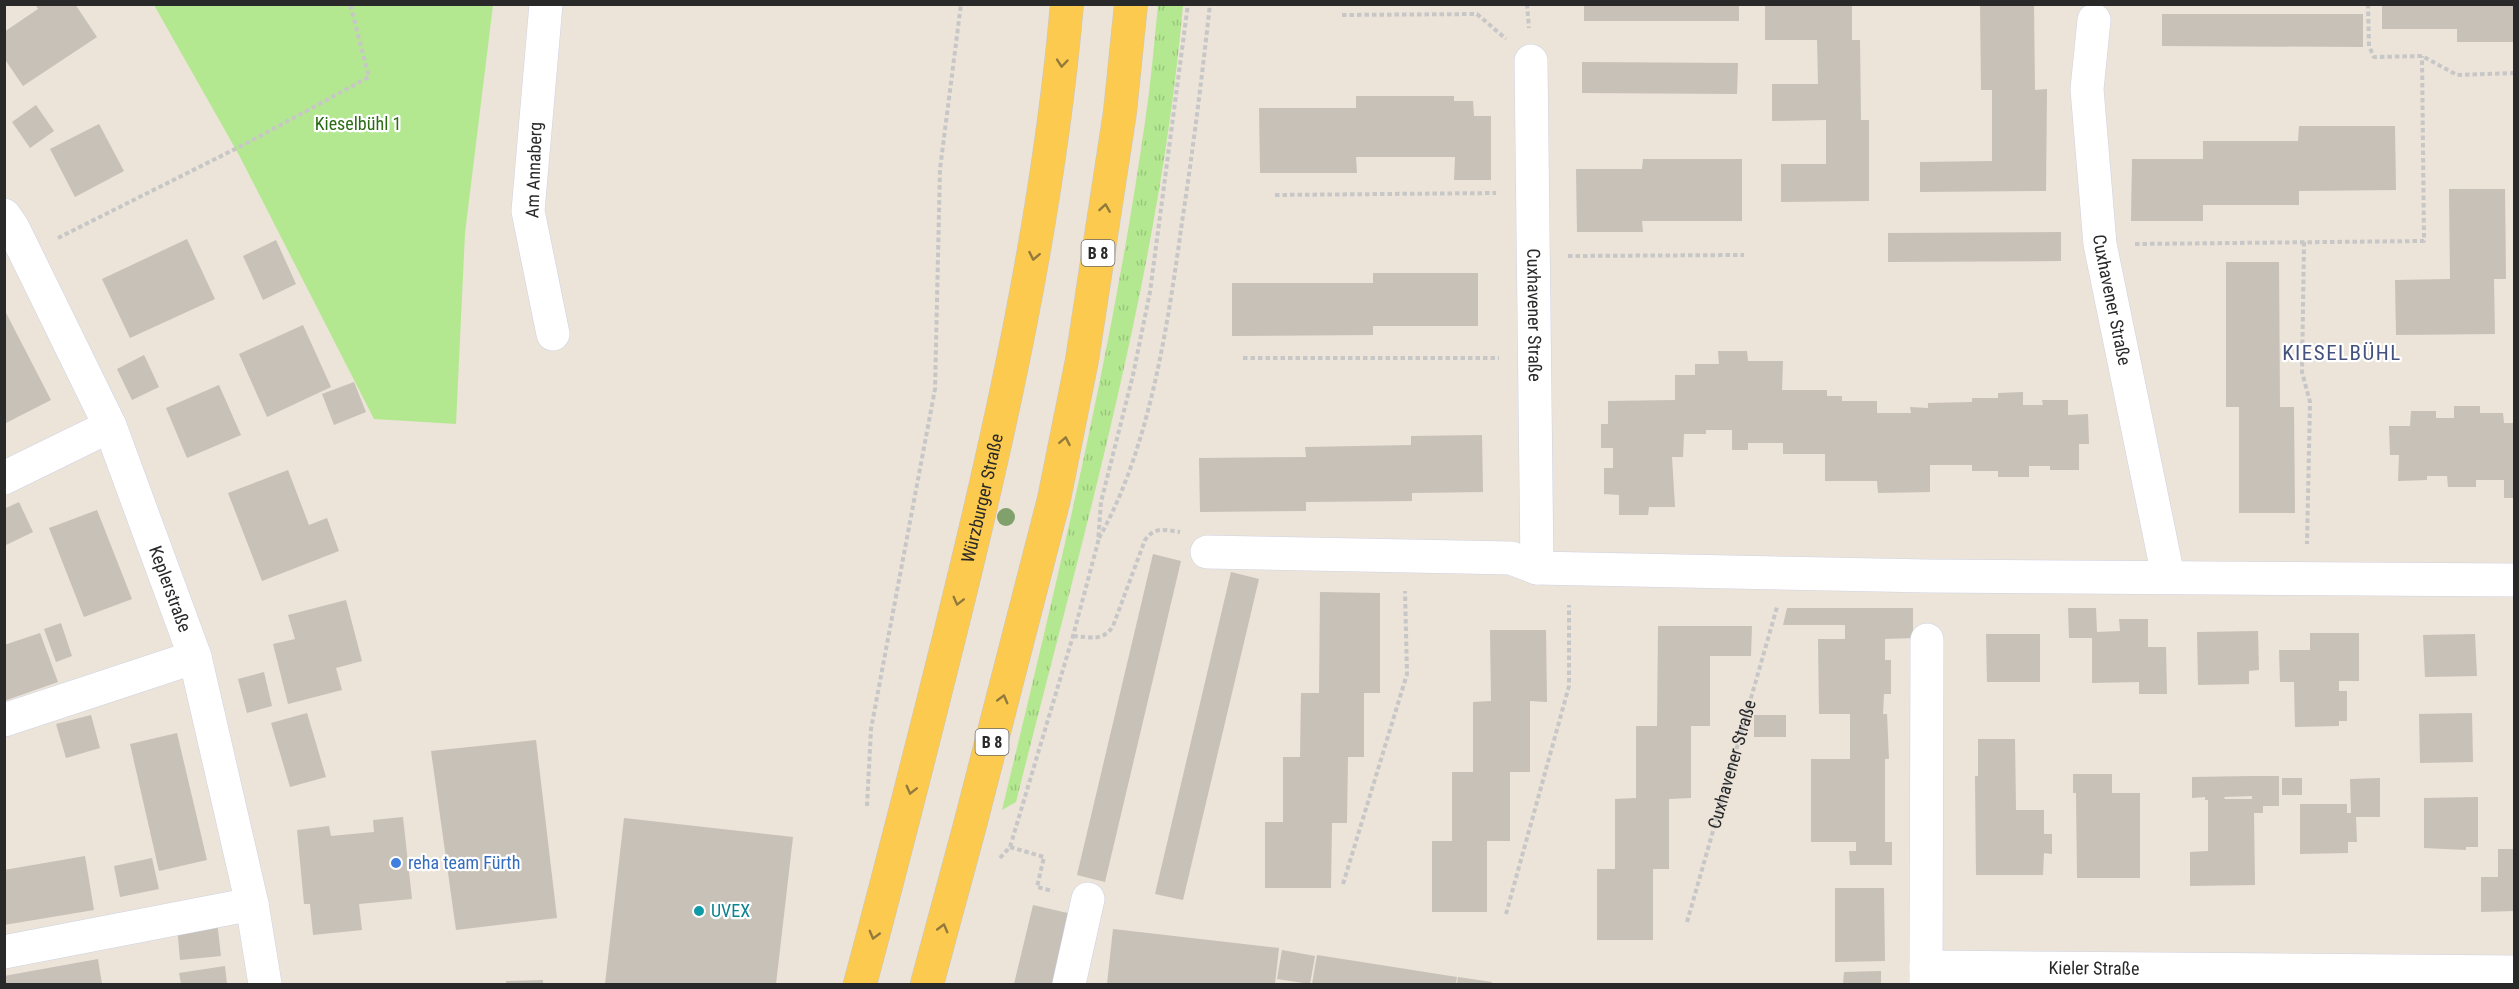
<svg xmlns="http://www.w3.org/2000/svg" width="2519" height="989" viewBox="0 0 2519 989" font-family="'Roboto Condensed',sans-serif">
<defs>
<pattern id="grass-tufts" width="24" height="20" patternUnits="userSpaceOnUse" patternTransform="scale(1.5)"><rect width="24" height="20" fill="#b3e890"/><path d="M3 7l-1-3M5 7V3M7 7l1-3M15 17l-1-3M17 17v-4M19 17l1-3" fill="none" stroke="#9ac77c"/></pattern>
</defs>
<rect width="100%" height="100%" fill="#ece3d9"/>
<path fill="url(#grass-tufts)" d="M 1158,5 L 1183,5 C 1159,277 1082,538 1016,802 L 1002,810 C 1057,582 1112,354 1145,122 C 1151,83 1154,44 1158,5 Z"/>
<path fill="#b3e890" d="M 154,5 L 493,5 L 465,233 L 456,424 L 374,419 L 239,155 Z"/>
<g fill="#c7c1b8" fill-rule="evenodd">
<path d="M 35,4 L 75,4 L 97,37 L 23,86 L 4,58 L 4,32 L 38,9 Z"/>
<path d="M 1765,4 L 1852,4 L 1852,40 L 1860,40 L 1861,120 L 1869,120 L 1869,201 L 1781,202 L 1781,164 L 1826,164 L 1826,120 L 1772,121 L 1772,84 L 1818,84 L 1817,40 L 1765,40 Z"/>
<path d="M 1980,4 L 2034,4 L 2035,90 L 2047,89 L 2046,191 L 1920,192 L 1920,162 L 1992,161 L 1992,90 L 1981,90 Z"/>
<path d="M 2382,4 L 2514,4 L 2514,42 L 2457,42 L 2457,29 L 2382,29 Z"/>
<rect x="1584" y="5" width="155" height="16"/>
<path d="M 2162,14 L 2363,14 L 2363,47 L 2162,46 Z"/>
<path d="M 1582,62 L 1738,63 L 1737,94 L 1582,93 Z"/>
<path d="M 1356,96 L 1454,96 L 1454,101 L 1473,101 L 1474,116 L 1491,116 L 1491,180 L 1454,180 L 1455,157 L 1356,157 L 1357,173 L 1260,173 L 1259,108 L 1356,108 Z"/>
<path d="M 36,105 L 54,131 L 30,148 L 12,122 Z"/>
<path d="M 99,124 L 124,171 L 75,197 L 50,149 Z"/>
<path d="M 2299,126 L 2395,126 L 2396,190 L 2299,191 L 2299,205 L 2203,205 L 2203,221 L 2131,221 L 2132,159 L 2203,159 L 2203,141 L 2298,141 Z"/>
<path d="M 1643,159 L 1742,159 L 1742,221 L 1642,221 L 1643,232 L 1577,232 L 1576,169 L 1642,169 Z"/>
<path d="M 2449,189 L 2505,189 L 2506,279 L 2494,279 L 2495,334 L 2396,335 L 2395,280 L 2450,279 Z"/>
<path d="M 2061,232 L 2061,261 L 1888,262 L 1888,233 Z"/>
<path d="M 187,239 L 215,299 L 130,338 L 102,279 Z"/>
<path d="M 276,240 L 296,284 L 263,300 L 243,256 Z"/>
<path d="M 2226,262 L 2279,262 L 2280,407 L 2294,407 L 2295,513 L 2239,513 L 2239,407 L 2226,407 Z"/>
<path d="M 1373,273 L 1478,273 L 1478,326 L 1373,326 L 1373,335 L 1232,336 L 1232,283 L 1373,283 Z"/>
<path d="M 4,309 L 51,400 L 4,424 Z"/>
<path d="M 303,325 L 331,387 L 267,417 L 239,354 Z"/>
<path d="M 1718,351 L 1747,351 L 1748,361 L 1783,361 L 1782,390 L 1827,390 L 1827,396 L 1842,396 L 1842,401 L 1877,401 L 1877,413 L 1911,413 L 1910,407 L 1928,408 L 1928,403 L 1972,402 L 1972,398 L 1998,398 L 1998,393 L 2023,392 L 2023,405 L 2043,405 L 2042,400 L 2068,400 L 2068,415 L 2088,414 L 2089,444 L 2079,444 L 2079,470 L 2050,470 L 2050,466 L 2029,466 L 2029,477 L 1998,477 L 1998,471 L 1972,471 L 1972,465 L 1930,465 L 1930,492 L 1878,493 L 1877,481 L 1825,481 L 1825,454 L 1783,454 L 1783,443 L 1748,443 L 1748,450 L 1732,450 L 1732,430 L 1706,430 L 1706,434 L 1684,434 L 1683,457 L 1672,457 L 1675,507 L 1649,507 L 1648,515 L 1619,515 L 1619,495 L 1604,494 L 1604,468 L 1613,468 L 1613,448 L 1601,448 L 1601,424 L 1608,424 L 1608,401 L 1675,400 L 1675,375 L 1695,375 L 1695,364 L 1719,364 Z"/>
<path d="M 144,355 L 159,387 L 132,400 L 117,369 Z"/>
<path d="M 354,382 L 366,412 L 334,425 L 322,394 Z"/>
<path d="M 219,385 L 241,435 L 187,458 L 166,408 Z"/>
<path d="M 2454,406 L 2480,406 L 2480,413 L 2503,413 L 2504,423 L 2514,423 L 2514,498 L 2504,498 L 2504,480 L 2476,480 L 2476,487 L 2448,487 L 2447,476 L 2427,476 L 2427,480 L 2398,481 L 2399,455 L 2390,455 L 2389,426 L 2410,426 L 2411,411 L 2436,411 L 2436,418 L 2454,418 Z"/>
<path d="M 1482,435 L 1483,492 L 1412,493 L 1412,501 L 1306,502 L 1306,511 L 1200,512 L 1199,458 L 1306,457 L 1305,447 L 1411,445 L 1411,436 Z"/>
<path d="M 288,470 L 309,525 L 327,518 L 339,551 L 262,581 L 228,493 Z"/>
<path d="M 19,502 L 33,532 L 4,546 L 4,509 Z"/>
<path d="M 97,510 L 132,599 L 84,617 L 49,528 Z"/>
<path d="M 1153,554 L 1181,561 L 1105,882 L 1077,875 Z"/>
<path d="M 1231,572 L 1259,579 L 1183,900 L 1155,894 Z"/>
<path d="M 1320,592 L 1380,593 L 1380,693 L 1364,693 L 1364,757 L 1348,757 L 1347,823 L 1332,823 L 1331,888 L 1265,888 L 1265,822 L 1283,822 L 1283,757 L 1300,757 L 1301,693 L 1319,693 Z"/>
<path d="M 346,600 L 362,661 L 336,668 L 342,690 L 288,704 L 273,644 L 295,639 L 288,615 Z"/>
<path d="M 1787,608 L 1913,608 L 1913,638 L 1885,639 L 1885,660 L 1891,660 L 1891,694 L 1884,694 L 1883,714 L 1887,714 L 1889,759 L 1885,759 L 1885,842 L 1892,842 L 1892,865 L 1850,865 L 1849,851 L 1856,851 L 1856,842 L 1811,842 L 1811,759 L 1850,759 L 1850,714 L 1819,714 L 1818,639 L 1845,639 L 1845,625 L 1783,625 Z"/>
<path d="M 2068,608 L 2096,608 L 2097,632 L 2120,631 L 2119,619 L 2148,619 L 2148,647 L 2166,647 L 2167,694 L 2139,694 L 2139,682 L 2092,683 L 2092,638 L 2069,638 Z"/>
<path d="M 61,623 L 72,656 L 56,662 L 44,629 Z"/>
<path d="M 1658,626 L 1752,626 L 1751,656 L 1710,656 L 1710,726 L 1691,726 L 1691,798 L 1669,799 L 1669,869 L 1653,869 L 1653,940 L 1597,940 L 1597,869 L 1615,869 L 1615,799 L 1636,798 L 1636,726 L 1657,726 Z"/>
<path d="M 1490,630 L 1546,630 L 1547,702 L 1530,701 L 1530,772 L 1510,772 L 1510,841 L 1487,841 L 1487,912 L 1432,912 L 1432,841 L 1452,841 L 1452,772 L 1473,772 L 1473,702 L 1491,701 Z"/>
<path d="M 2258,631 L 2259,670 L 2249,671 L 2249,684 L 2198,685 L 2197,632 Z"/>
<path d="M 40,633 L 58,682 L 4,701 L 4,645 Z"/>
<path d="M 2310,633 L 2359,633 L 2359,681 L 2339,681 L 2339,691 L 2347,691 L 2347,721 L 2339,721 L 2339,726 L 2295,727 L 2294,682 L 2280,682 L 2279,650 L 2310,650 Z"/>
<path d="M 1986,634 L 2040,634 L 2040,682 L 1987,682 Z"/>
<path d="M 2475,634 L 2477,676 L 2425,677 L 2423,635 Z"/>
<path d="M 264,672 L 272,706 L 247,713 L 238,679 Z"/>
<path d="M 307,713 L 326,777 L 290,787 L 271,723 Z"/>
<path d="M 2472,713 L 2473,762 L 2420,763 L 2419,714 Z"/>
<path d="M 91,715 L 100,748 L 66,758 L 56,724 Z"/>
<rect x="1754" y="715" width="32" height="22"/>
<path d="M 177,733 L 207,860 L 159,871 L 130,744 Z"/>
<path d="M 1978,739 L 2015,739 L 2016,810 L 2044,810 L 2044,834 L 2052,834 L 2052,854 L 2044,853 L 2043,875 L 1976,875 L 1975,776 L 1978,776 Z"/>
<path d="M 536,740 L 557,918 L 456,930 L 431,751 Z"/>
<path d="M 2073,774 L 2112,774 L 2112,793 L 2140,793 L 2140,878 L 2077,878 L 2076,793 L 2073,793 Z"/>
<path d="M 2252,776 L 2279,776 L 2279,806 L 2263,806 L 2263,813 L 2254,813 L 2255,885 L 2190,886 L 2190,852 L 2208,851 L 2208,800 L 2205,800 L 2205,797 L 2192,798 L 2192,777 ZM 2252,796 L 2252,799 L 2225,799 L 2224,797 Z"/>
<rect x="2282" y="778" width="20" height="17"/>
<path d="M 2380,778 L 2380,817 L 2356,817 L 2357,842 L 2348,842 L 2348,853 L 2300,854 L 2300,804 L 2347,804 L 2347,813 L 2351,813 L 2350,779 Z"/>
<path d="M 2478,797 L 2478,847 L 2466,847 L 2466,850 L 2424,848 L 2424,798 Z"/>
<path d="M 403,817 L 412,899 L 359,904 L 362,930 L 313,935 L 310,904 L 304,904 L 297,830 L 329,826 L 331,836 L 374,832 L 373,820 Z"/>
<path d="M 624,818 L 793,837 L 776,984 L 605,984 Z"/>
<path d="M 2498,849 L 2514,849 L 2514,911 L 2481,912 L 2481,877 L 2498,877 Z"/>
<path d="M 85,856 L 94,910 L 4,925 L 4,870 Z"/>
<path d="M 152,858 L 159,889 L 120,897 L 114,866 Z"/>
<path d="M 1835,888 L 1884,888 L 1885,961 L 1835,962 Z"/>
<path d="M 1033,905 L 1072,914 L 1056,984 L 1014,984 Z"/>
<path d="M 217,921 L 221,956 L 180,960 L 177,926 Z"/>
<path d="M 1113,929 L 1279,948 L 1275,984 L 1107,984 Z"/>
<path d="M 1282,950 L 1315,956 L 1310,984 L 1277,979 Z"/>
<path d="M 1317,955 L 1457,977 L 1456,984 L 1312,984 Z"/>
<path d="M 98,959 L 102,984 L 4,984 L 4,976 Z"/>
<path d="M 225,966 L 227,984 L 181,984 L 179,973 Z"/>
<path d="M 1881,971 L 1881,984 L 1843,984 L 1844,972 Z"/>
<path d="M 1458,977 L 1492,982 L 1492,984 L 1457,984 Z"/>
<path d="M 543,980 L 543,984 L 506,984 L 506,981 Z"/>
</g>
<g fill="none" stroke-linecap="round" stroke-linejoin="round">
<g stroke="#ced3e3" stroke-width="34">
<g id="minor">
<path d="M 546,4 L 528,211 L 553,334"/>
<path id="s2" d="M 2094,20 L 2087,89 L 2100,244 L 2168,576"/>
<path id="s3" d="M 1531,61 L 1537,568 L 1928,576 L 2514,580"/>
<path id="s4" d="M 4,215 L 13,228 L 110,426 L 195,657 L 252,904 L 265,984"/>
<path d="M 4,478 L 110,426"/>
<path d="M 1207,552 L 1511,558 L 1537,568"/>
<path d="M 4,720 L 195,657"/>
<path d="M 4,952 L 252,904"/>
<path id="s5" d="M 1926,967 L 2514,972"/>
<path d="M 1069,984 L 1088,899"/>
<path d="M 1926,984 L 1927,640"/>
</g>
</g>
<g stroke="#c7c7c7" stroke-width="34">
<g id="major">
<path id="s6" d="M 860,984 C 891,869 920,754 949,638 C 1001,429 1048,219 1067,4"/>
<path d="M 927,984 L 970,825 L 1054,499 L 1082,360 L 1120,112 L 1131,4"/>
</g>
</g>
<g stroke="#c7c7c7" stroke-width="4" stroke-dasharray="4.5 3" stroke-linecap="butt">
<path d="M 1527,4 L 1529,28"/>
<path d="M 2368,4 L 2369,46 L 2374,57 L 2422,56 L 2457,75 L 2514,73"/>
<path d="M 1342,15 L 1477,14 L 1506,39"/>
<path d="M 1275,195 L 1496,193"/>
<path d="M 58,238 L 249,142 L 369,77 L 350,4"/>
<path d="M 2304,242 L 2302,372 L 2310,402 L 2307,544"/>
<path d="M 2135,244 L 2424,241 L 2422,56"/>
<path d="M 1568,256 L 1744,255"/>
<path d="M 1243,358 L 1499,358"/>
<path d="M 1099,538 C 1150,448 1168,324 1182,222 C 1193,150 1202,77 1210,4"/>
<path d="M 1073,636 C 1091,637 1103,642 1113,626 L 1145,540 C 1155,526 1165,530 1180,532"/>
<path d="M 867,806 L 871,729 L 935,389 L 940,169 L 961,4"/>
<path d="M 1010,847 L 1044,857 L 1037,887 L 1053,891"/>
<path d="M 1000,858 L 1010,847 L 1073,636 L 1098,542 L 1101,502 L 1133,375 L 1150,292 L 1188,4"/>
<path d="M 1343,884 L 1407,674 L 1405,591"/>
<path d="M 1506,914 L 1569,686 L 1569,605"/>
<path id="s1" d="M 1687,922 L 1777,607"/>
</g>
<use href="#minor" stroke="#fff" stroke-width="33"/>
<use href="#major" stroke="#fcca4e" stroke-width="33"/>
</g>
<circle fill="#81a16c" cx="1006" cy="517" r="9"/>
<defs><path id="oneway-chevron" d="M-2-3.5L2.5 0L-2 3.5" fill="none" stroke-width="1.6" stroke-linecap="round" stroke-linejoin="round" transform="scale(1.5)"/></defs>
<g stroke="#927a3c">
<use href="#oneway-chevron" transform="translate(1062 63) rotate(95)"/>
<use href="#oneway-chevron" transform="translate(1105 208) rotate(-81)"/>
<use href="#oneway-chevron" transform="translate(1034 256) rotate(101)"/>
<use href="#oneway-chevron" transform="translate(1065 441) rotate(-79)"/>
<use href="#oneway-chevron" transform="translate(958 601) rotate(104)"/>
<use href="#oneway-chevron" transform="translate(1003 699) rotate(-75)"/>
<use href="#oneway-chevron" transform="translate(911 790) rotate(104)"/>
<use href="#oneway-chevron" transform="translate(943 928) rotate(-75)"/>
<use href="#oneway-chevron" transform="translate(874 935) rotate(105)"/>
</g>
<circle fill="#3f7fe0" stroke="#fff" stroke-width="2" cx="396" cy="863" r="6"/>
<circle fill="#0f9aa8" stroke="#fff" stroke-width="2" cx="699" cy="911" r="6"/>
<g text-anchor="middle" stroke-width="4.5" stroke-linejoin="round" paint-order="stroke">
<g fill="#fff" stroke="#696969" stroke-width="1.5">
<rect x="1081.5" y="240" width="33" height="26" rx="4.5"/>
<rect x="975.5" y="729" width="33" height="26" rx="4.5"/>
</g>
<g font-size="16" font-weight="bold" fill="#292929">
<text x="1098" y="259">B 8</text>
<text x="992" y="748">B 8</text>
</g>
<g font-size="18" fill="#2a6b13" stroke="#fff">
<text x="358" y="130">Kieselbühl 1</text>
</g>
<g font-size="18" fill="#292929" stroke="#fff">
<text transform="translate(534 170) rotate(-88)" y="6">Am Annaberg</text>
<text dy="6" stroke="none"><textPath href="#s2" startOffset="282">Cuxhavener Straße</textPath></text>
<text dy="6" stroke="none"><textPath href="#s3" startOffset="254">Cuxhavener Straße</textPath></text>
<text dy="6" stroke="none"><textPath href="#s6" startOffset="501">Würzburger Straße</textPath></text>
<text dy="6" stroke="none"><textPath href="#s4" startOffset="410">Keplerstraße</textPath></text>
<text dy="6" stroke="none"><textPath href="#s1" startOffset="164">Cuxhavener Straße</textPath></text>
<text dy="6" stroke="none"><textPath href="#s5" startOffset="168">Kieler Straße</textPath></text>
</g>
<g font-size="18" fill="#366cbe" stroke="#fff" text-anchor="start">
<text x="408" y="869">reha team Fürth</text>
</g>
<g font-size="18" fill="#0d838f" stroke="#fff" text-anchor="start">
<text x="711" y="917">UVEX</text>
</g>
<g font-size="21" letter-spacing="1.5" fill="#45527d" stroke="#fff">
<text x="2342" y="360">KIESELBÜHL</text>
</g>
</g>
<rect width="2519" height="989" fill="none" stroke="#292929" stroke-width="12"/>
</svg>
